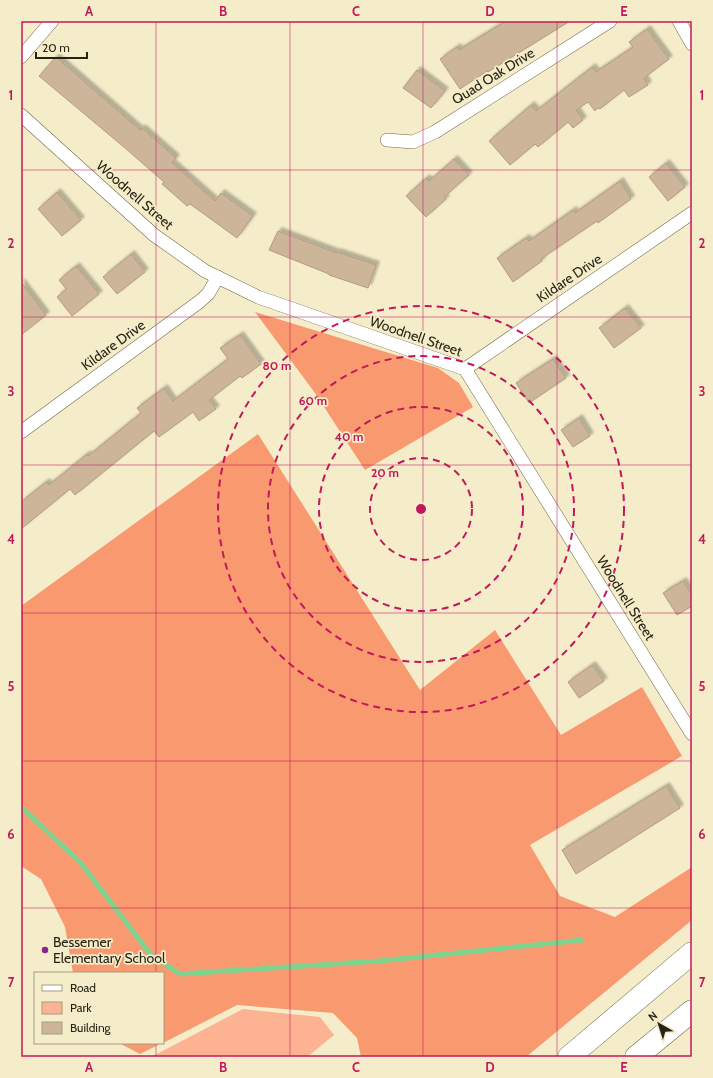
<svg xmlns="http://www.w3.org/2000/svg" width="713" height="1078" viewBox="0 0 713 1078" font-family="Cabin,sans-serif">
<defs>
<filter id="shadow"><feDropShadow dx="3.5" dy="-3.5" stdDeviation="1" flood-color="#0004"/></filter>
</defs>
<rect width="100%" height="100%" fill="#f5edca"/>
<path fill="#fdb292" d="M 243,1009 L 320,1017 L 334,1035 L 307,1057 L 151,1057 Z"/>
<g fill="#f99970">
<path d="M 255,312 L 438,368 L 459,383 L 473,407 L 365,470 L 315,393 Z"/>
<path d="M 258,434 L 420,690 L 495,630 L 561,735 L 642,687 L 682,756 L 530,845 L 560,896 L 615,917 L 692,867 L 692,920 L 526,1057 L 361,1057 L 357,1038 L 333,1013 L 237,1005 L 163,1043 L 163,973 L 73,973 L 65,927 L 41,879 L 21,866 L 21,606 Z"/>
<path d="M 119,1043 L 162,1043 L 140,1054 Z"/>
</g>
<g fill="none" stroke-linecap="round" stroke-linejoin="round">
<path stroke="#7ed38e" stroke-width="5" d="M 21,807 L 80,862 L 151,955 L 180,974 L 379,961 L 582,940"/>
</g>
<g fill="#cdb599" stroke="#b39b80" filter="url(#shadow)">
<path d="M 506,21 L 570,21 L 488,72 L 487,71 L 460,89 L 440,59 L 457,47 L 459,50 Z"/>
<path d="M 647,29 L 669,59 L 644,78 L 648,85 L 629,97 L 624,90 L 600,109 L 598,108 L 595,111 L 588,102 L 576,110 L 583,120 L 573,128 L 568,122 L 538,147 L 535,144 L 510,165 L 489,141 L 531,105 L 536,111 L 592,67 L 596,72 L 633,47 L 629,42 Z"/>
<path d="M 56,57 L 140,130 L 142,128 L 176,158 L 172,163 L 215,201 L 221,193 L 253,216 L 237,238 L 190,204 L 187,206 L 162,184 L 164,182 L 125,148 L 39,76 Z"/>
<path d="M 417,70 L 445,91 L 431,108 L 403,88 Z"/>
<path d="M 454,159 L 469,175 L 444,197 L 446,199 L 426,217 L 406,196 L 426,178 L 429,181 Z"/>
<path d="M 666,163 L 685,187 L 668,201 L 649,177 Z"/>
<path d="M 620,181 L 631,199 L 598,223 L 597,221 L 541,259 L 542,261 L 513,282 L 497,258 L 526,238 L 529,241 L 573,210 L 575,213 Z"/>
<path d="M 57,192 L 81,220 L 62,236 L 38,209 Z"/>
<path d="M 278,231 L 337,253 L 337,252 L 376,265 L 368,288 L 329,275 L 329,274 L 269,250 Z"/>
<path d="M 131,254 L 145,272 L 117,294 L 103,277 Z"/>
<path d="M 76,266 L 99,294 L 72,316 L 57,297 L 66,289 L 59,280 Z"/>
<path d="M 21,282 L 46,315 L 21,335 Z"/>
<path d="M 625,308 L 641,328 L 614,348 L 599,328 Z"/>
<path d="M 240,335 L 261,364 L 242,378 L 240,376 L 209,400 L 216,409 L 199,421 L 193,412 L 159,437 L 154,431 L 75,495 L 70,489 L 21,529 L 21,502 L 46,482 L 49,485 L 87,454 L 88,456 L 141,413 L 137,408 L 164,388 L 173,401 L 228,359 L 220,348 Z"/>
<path d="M 553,359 L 566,378 L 529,403 L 516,383 Z"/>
<path d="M 579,418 L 590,436 L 573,447 L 561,430 Z"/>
<path d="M 683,581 L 692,595 L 692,606 L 677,615 L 663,593 Z"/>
<path d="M 592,665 L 604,681 L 579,698 L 568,682 Z"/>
<path d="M 666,786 L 680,808 L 576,874 L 562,850 Z"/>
</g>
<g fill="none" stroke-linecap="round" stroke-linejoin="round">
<g stroke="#6e6647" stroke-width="14">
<g id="street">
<path d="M 679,21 L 692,44"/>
<path d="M 21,57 L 52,21"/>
<path d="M 21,115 L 154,235 L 205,271 L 258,297 L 465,369 L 692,734"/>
<path d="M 387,140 L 413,142 L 435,132 L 610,21"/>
<path d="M 465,369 L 692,213"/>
<path d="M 21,432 L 199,302 L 208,294 L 218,277"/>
</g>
</g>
<g stroke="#6e6647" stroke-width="23">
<g id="highway">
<path d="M 569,1057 L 692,953"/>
<path d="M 636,1057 L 692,1011"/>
</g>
</g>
<use href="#street" stroke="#fff" stroke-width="13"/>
<use href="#highway" stroke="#fff" stroke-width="22"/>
</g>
<path fill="none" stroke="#c2185b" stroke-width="1" stroke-opacity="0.55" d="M 156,21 L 156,973M 290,21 L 290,1057M 423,21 L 423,1057M 557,21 L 557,1057M 21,170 L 692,170M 21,317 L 692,317M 21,465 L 692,465M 21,613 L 692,613M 21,761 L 692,761M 21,908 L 692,908M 156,1043 L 156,1057"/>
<g fill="none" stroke="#c2185b" stroke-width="2" stroke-dasharray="7 5">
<circle cx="421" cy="509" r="51"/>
<circle cx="421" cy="509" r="102"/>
<circle cx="421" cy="509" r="153"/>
<circle cx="421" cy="509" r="203"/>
</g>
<circle fill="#87258e" stroke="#f5edca" stroke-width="1.5" cx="45" cy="950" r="4"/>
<g text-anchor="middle" stroke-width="3.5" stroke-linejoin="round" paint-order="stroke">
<g font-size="14" fill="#272416" stroke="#f5edca">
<text transform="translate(493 76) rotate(-32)" y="5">Quad Oak Drive</text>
<text transform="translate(135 195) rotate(41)" y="5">Woodnell Street</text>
<text transform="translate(569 278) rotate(-34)" y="5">Kildare Drive</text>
<text transform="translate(416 336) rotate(19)" y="5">Woodnell Street</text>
<text transform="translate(113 345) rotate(-36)" y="5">Kildare Drive</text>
<text transform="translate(626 598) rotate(58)" y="5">Woodnell Street</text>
</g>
<g font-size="14" fill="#272416" stroke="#f5edca" text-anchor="start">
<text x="53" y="947">Bessemer<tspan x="53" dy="16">Elementary School</tspan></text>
</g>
</g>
<circle cx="421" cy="509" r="6" fill="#c2185b" stroke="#f5edca" stroke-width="2"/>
<g font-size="12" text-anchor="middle" font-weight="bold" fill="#c2185b" stroke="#f5edca" stroke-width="3.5" stroke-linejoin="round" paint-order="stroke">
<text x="277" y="370">80 m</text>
<text x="313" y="405">60 m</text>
<text x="349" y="441">40 m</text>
<text x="385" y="477">20 m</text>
</g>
<rect width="713" height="1078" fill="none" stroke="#f5edca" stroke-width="44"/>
<rect x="34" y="972" width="130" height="72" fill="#f5edca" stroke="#a39d82"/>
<rect x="42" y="985" width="20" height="6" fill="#ffffff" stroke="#a39d82"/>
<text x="70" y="992" font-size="12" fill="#272416">Road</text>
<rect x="42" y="1002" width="20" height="12" fill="#fdb292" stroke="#a39d82"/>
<text x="70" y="1012" font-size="12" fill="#272416">Park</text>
<rect x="42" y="1022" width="20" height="12" fill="#cdb599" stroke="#a39d82"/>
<text x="70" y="1032" font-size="12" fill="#272416">Building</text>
<g transform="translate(659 1024) rotate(321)" stroke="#f5edca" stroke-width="3" paint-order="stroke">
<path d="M0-3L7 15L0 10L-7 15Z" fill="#272416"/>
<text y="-6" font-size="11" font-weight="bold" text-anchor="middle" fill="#272416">N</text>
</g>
<path d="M36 52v6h51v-6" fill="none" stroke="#272416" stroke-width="2"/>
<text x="42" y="52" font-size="12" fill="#272416" stroke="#f5edca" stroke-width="3" paint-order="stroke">20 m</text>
<rect x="22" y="22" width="669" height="1034" fill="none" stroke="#c2185b" stroke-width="1.5"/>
<g font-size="13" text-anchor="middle" font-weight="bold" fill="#c2185b">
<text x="89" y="16">A</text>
<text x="223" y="16">B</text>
<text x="356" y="16">C</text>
<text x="490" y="16">D</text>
<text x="624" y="16">E</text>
<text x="11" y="100">1</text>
<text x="702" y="100">1</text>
<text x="11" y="248">2</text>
<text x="702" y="248">2</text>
<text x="11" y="396">3</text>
<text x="702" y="396">3</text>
<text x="11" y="544">4</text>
<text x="702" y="544">4</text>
<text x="11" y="691">5</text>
<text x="702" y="691">5</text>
<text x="11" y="839">6</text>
<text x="702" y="839">6</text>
<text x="11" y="987">7</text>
<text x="702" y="987">7</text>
<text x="89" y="1072">A</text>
<text x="223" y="1072">B</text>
<text x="356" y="1072">C</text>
<text x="490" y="1072">D</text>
<text x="624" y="1072">E</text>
</g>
</svg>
